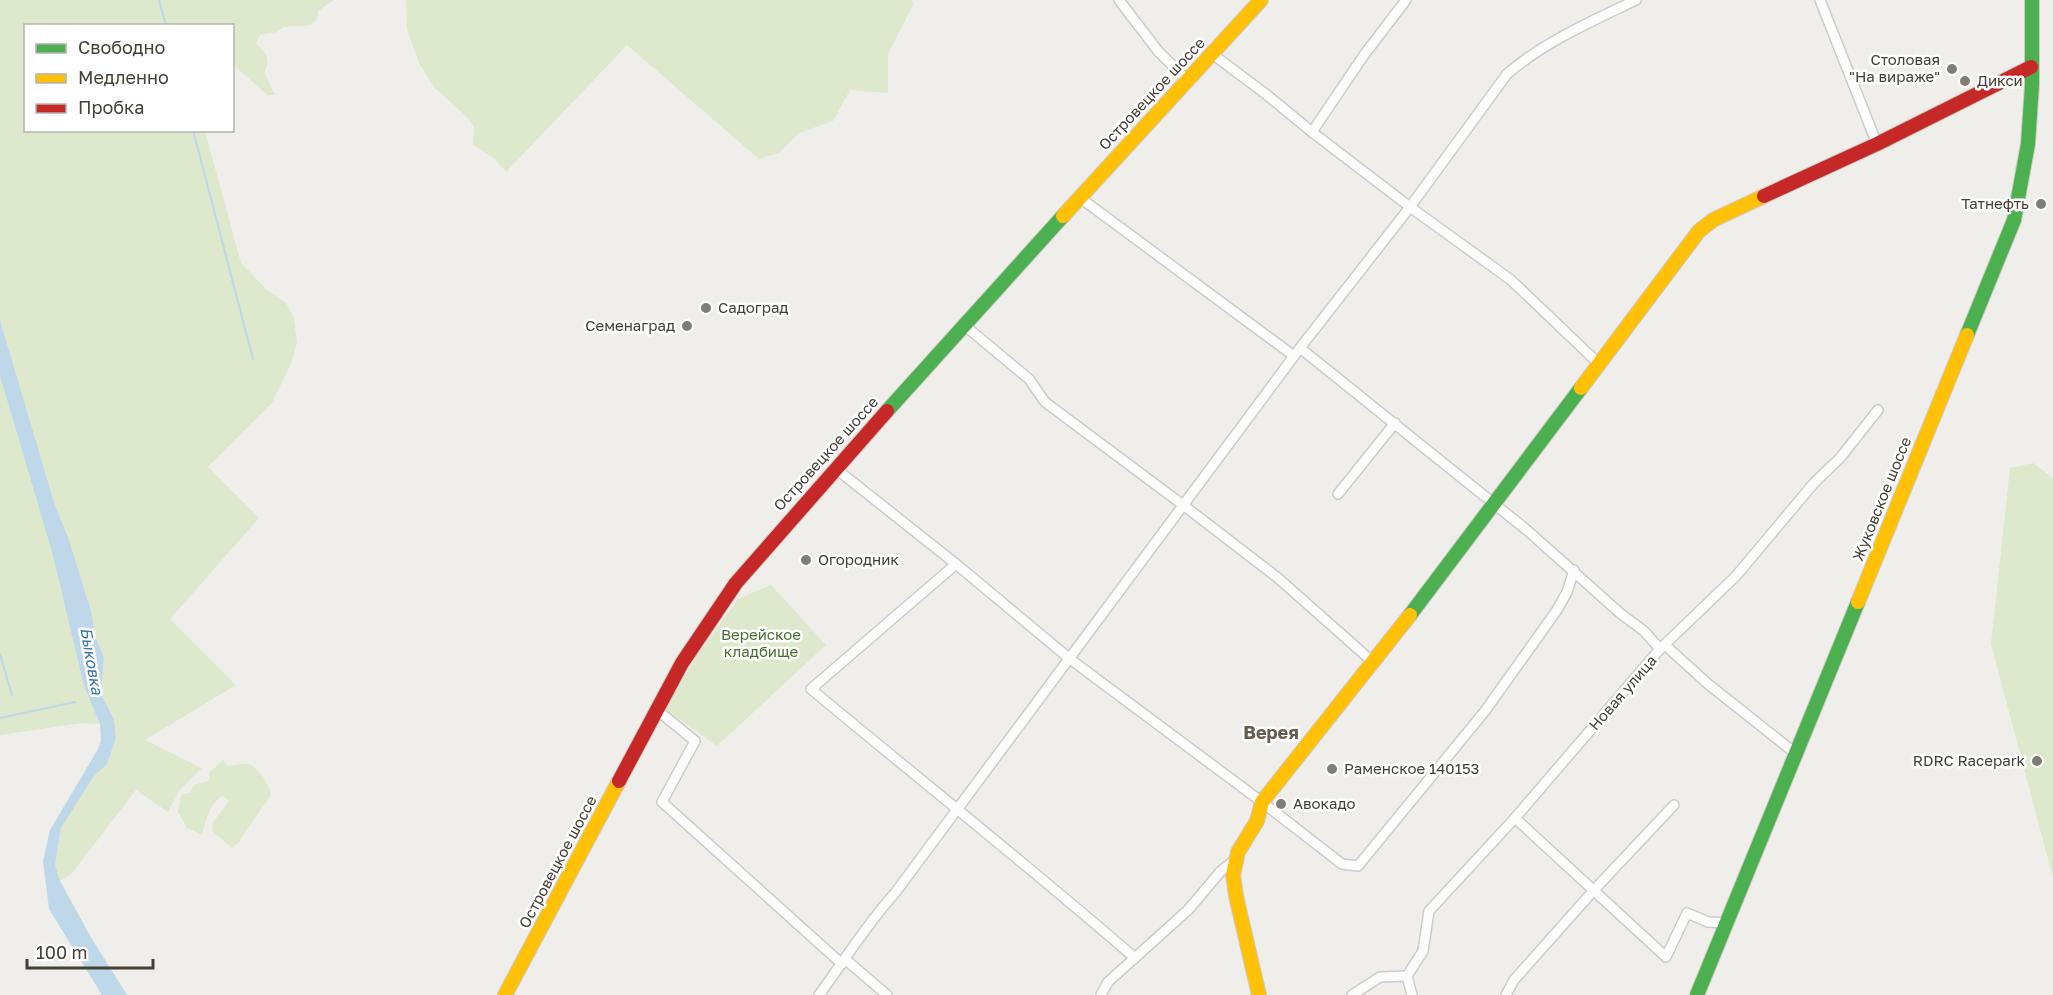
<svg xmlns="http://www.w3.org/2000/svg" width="2053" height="995" viewBox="0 0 2053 995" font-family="'Golos Text',sans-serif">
<rect width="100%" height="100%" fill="#f0eeea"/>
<g fill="#dde8cc">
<path d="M 0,0 L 334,0 L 318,11 L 317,19 L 311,25 L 284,27 L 277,32 L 260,35 L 256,43 C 265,53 272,59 264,72 L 275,95 L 267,95 L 233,64 L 232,26 L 26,26 L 26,130 L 205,131 L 241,263 L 266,289 L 286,303 L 294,319 L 297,342 L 291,364 L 272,403 L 208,467 L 259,518 L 170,619 L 236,685 L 145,740 L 202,768 L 179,791 L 168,812 L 136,790 L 72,873 L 60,881 L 55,865 L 61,828 L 94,776 L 107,764 L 116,738 L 114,719 L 101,694 L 104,658 L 94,633 L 92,614 L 69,540 L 54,502 L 0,320 Z"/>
<path d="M 406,0 L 912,0 L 913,5 L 888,54 L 888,93 L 850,90 L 833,121 L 799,133 L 779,153 L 759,159 L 627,45 L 506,172 L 494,158 L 473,145 L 474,127 L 469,119 L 434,87 L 419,63 L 407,29 Z"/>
<path d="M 0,376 L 52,552 L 84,686 L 100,724 L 82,723 L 0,735 Z"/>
<path d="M 2033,463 L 2053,478 L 2053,878 L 1991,644 L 2010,468 Z"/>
<path d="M 771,585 L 826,645 L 717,746 L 665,709 L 698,654 L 738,599 Z"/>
<path d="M 223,760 L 228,766 C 247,763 251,761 263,777 C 267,784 270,788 271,795 L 238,843 L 232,848 L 212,831 L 213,822 L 229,801 L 222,796 C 209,805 206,820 202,835 L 187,828 L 178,812 L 182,794 L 191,793 L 193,785 L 209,781 L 210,772 Z"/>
</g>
<path fill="#bed8e9" d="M 0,320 L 54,502 L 69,540 L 92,614 L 94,633 L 104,658 L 101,694 L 114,719 L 116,738 L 107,764 L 94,776 L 61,828 L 55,865 L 60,881 L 92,939 L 127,995 L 102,995 L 49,909 L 43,861 L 50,830 L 98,749 L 101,741 L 100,724 L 84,686 L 52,552 L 0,376 Z"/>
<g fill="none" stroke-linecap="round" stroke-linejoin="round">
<g stroke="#bed8e9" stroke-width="2">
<path d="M 159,0 L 166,26"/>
<path d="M 193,130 L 253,359"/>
<path d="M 0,654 L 12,695"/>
<path d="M 0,718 L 75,702"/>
</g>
<g stroke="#ceccc8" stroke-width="12">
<g id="street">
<path d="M 1119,0 L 1158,51 L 1187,80"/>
<path d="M 1820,0 L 1877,144"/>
<path d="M 1211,53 L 1267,95 L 1312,132 L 1410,207 L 1511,280 L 1598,363"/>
<path d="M 1312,132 L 1364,55 L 1406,0"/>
<path d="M 1079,197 L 1294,356"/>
<path d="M 964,325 L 1029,379 L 1045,402 L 1183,505 L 1278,578 L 1374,663"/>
<path d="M 1300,348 L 1528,531 L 1621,614 L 1644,631 L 1660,649"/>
<path d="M 835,468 L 956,564 L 1070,659 L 1262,802 L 1342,864 L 1358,866 L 1485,711 L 1557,610 L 1567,592 L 1574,570"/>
<path d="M 1338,494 L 1395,423"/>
<path d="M 956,564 L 811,689 C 919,779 1029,866 1135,958"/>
<path d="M 1665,645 L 1708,684 L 1795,753"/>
<path d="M 657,710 L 695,741 L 662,802 L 842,964"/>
<path d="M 1515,818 L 1666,957 L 1687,913 L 1708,922 L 1725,923"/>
<path d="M 845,959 L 887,995"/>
<path d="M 819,995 C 844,961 866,925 895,893 L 1300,348 L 1410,207 L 1507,74 C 1544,42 1592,21 1636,0"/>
<path d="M 1101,995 L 1108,982 L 1188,910 L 1221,871 L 1235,860"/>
<path d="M 1352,995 L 1380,977 L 1407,976"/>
<path d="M 1412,995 L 1407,976 L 1423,951 L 1429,911 L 1515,818 L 1660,649 L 1736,576 L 1814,483 L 1840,458 L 1878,410"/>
<path d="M 1506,995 L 1514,980 L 1594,890 L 1674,805"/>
</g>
</g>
<g stroke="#cecbc2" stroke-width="16">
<g id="fast">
<path d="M 1967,335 L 2014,220 L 2028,144 L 2032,85 L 2032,0"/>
<path d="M 887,411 L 1063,216"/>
<path d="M 1410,615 L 1581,388"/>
<path d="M 1697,995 L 1858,602"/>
</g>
</g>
<g stroke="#cecbc2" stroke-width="16">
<g id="slow">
<path d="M 1063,216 L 1261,0"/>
<path d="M 1581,388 L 1699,231 L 1713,220 L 1764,196"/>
<path d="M 1858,602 L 1967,335"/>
<path d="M 505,995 L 619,781"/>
<path d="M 1259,995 L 1236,896 L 1233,875 L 1238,852 L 1257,821 L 1262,802 L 1410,615"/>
</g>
</g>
<g stroke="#cecbc2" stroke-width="16">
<g id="jam">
<path d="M 1764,196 L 1877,144 L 2031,67"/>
<path d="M 619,781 L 682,663 L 736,583 L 887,411"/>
</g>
</g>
<use href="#street" stroke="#fdfcfc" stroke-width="9"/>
<use href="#fast" stroke="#4caf50" stroke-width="14"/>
<use href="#slow" stroke="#ffc107" stroke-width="14"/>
<use href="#jam" stroke="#c62828" stroke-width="14"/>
</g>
<g fill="#817d76" stroke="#fff" stroke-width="2">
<circle cx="1952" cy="69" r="6"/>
<circle cx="1965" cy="81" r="6"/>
<circle cx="2041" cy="204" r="6"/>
<circle cx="706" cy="308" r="6"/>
<circle cx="687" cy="326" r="6"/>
<circle cx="806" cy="560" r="6"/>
<circle cx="2037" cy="761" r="6"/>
<circle cx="1332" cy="769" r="6"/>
<circle cx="1281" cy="804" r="6"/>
</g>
<g text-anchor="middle" stroke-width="5" stroke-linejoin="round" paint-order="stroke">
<g font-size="15" fill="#454037" stroke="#fff" text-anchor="start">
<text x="1940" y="65" text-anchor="end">Столовая<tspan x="1940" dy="17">"На вираже"</tspan></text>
<text x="1977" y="86">Дикси</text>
<text x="2029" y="209" text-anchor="end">Татнефть</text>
<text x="718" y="313">Садоград</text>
<text x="675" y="331" text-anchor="end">Семенаград</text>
<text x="818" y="565">Огородник</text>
<text x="2025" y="766" text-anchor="end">RDRC Racepark</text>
<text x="1344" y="774">Раменское 140153</text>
<text x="1293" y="809">Авокадо</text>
</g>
<g font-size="15" fill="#454037" stroke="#fff">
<text transform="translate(1152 94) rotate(-47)" y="5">Островецкое шоссе</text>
<text transform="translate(826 454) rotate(-48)" y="5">Островецкое шоссе</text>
<text transform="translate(1882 499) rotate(-68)" y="5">Жуковское шоссе</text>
<text transform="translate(1623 693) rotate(-49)" y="5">Новая улица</text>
<text transform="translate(558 862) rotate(-62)" y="5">Островецкое шоссе</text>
</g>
<g font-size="15" fill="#477130" stroke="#fff">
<text x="761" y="640">Верейское<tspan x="761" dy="17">кладбище</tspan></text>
</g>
<g font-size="16" font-style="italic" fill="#3a77a6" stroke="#fff">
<text transform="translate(92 661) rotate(80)" y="6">Быковка</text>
</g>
<g font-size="18" font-weight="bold" fill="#665d4f" stroke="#fff">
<text x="1271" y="739">Верея</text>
</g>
</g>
<rect x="24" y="24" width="210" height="108" fill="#ffffff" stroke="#b5b3af" stroke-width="1.5"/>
<rect x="36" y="44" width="30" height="9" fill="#4caf50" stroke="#b5b3af" stroke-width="1.5"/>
<text x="78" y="54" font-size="18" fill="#454037">Свободно</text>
<rect x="36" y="74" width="30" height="9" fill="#ffc107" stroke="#b5b3af" stroke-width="1.5"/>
<text x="78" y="84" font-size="18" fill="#454037">Медленно</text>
<rect x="36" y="104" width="30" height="9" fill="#c62828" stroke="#b5b3af" stroke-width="1.5"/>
<text x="78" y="114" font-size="18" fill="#454037">Пробка</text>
<path d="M27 959v9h126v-9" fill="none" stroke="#454037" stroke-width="3"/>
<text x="36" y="959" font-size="18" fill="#454037" stroke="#ffffff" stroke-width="4.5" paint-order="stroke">100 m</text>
</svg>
